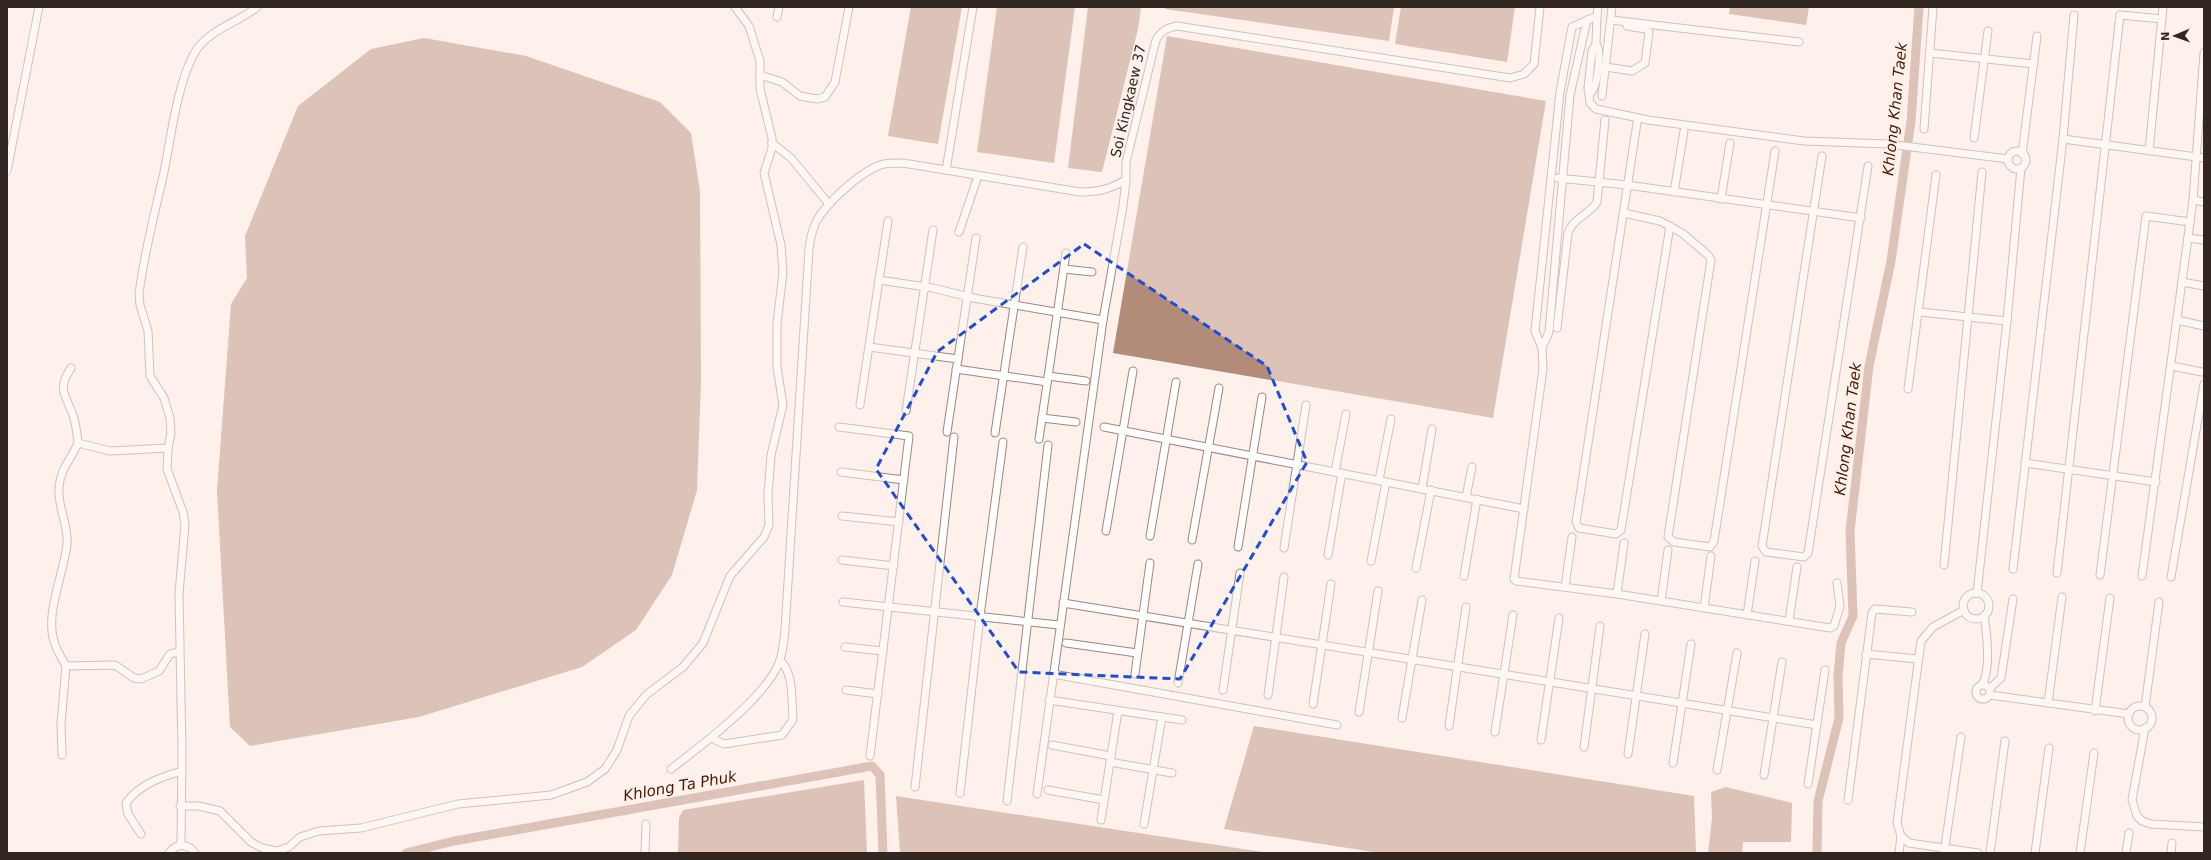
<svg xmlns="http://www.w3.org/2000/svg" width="2211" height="860" viewBox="0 0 2211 860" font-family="'DejaVu Sans',sans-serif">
<rect width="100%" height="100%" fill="#fef1eb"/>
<g fill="#b38b79">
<path d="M 911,7 L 962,7 L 938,144 L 888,136 Z"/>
<path d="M 997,7 L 1075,7 L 1054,163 L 977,152 Z"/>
<path d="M 1088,7 L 1141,7 L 1138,29 L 1102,172 L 1068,168 Z"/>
<path d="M 1165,7 L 1394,7 L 1389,41 L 1165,9 Z"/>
<path d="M 1401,7 L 1515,7 L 1507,62 L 1395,44 Z"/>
<path d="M 1730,7 L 1809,7 L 1806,25 L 1729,14 Z"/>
<path d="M 1167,36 L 1546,101 L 1493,418 L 1113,353 Z"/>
<path d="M 424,38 L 526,56 L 660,102 L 691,133 L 700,191 L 701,381 L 697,490 L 672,575 L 636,630 L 582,667 L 419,717 L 250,746 L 230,727 L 217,491 L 231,304 L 247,278 L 245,236 L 298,106 L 371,49 Z"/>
<path d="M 1254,726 L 1694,796 L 1696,853 L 1380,853 L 1224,829 Z"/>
<path d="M 864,780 L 867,853 L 678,853 L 679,818 L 683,810 Z"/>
<path d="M 1726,787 L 1792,803 L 1791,842 L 1743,842 L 1742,853 L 1708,853 L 1712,818 L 1711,792 Z"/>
<path d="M 896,796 L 1269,853 L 900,853 Z"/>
</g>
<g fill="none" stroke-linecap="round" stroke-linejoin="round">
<g stroke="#b38b79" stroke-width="9">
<path d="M 406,853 L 454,841 L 872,766 L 880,775 L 883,853"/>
<path d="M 1817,853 L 1818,801 L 1839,718 L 1838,676 L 1841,643 L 1853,616 L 1850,531 L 1869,366 L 1891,261 L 1911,121 L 1919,7"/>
</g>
<g stroke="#a38579" stroke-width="9">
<g id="street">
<path d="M 1598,7 L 1597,16 L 1572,27 L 1560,92 L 1535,331 L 1542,348 L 1543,369 L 1514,579 L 1516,581 L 1617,594 L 1830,628 L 1834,626 L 1840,606 L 1837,583"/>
<path d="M 1597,16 L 1596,44 L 1592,51 L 1588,88 L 1590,103 L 1596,109 L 1648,120 L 1804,141 L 1888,144 L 2008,159"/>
<path d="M 777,17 L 779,7"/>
<path d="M 1611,20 L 1799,42"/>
<path d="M 1930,53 L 2034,64"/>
<path d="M 1606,67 L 1632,71 L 1645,63 L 1649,32 L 1646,29 L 1627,26"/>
<path d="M 760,75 L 782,82 L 800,96 L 817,99 L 825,97 L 835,82 L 849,7"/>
<path d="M 1590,94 C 1598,86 1602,53 1596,44"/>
<path d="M 1602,96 L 1612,7"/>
<path d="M 1637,123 L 1576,522 L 1579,528 L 1616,534 L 1621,530 L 1670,226"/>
<path d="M 1924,129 L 1933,7"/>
<path d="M 1974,138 L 1988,31"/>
<path d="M 2063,139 L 2204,158"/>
<path d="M 772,143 L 791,158 L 829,204"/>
<path d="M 2149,151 L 2163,7"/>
<circle cx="2017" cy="160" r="9"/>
<path d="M 2022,154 L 2037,36"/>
<path d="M 1822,156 L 1762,546 L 1766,552 L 1804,557 L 1808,553 L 1868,166"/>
<path d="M 946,170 L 973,7"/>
<path d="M 7,171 L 39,7"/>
<path d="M 1558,178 L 1627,185 L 1861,218"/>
<path d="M 1674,192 L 1684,131"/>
<path d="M 1721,199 L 1730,143"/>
<path d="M 2193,200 L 2204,202"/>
<path d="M 1624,213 L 1660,221 L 1682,233 L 1708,255 L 1711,260 L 1668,537 L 1674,542 L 1710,547 L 1714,541 L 1775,151"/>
<path d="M 959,232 L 978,176"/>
<path d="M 2188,238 L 2204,240"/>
<path d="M 1064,269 L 1092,272"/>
<path d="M 879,280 L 933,288 L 973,298 L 1103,320"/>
<path d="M 2182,282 L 2204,286"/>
<path d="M 1920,312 L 2007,321"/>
<path d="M 2177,320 L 2204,326"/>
<path d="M 1557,328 L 1568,233 C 1573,218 1589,215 1597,202 L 1605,120"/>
<path d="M 869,347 L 958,359"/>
<path d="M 1542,348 L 1549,332 L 1570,95 L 1587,20"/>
<path d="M 2172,366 L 2202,372"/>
<path d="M 956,369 L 1047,382"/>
<path d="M 1048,376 L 1086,381"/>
<path d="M 1908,389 L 1936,175"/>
<path d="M 860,405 L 888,221"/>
<path d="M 906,411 L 933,230"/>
<path d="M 1042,418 L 1076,422"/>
<path d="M 839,427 L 909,436 L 870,756"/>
<path d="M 1104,427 L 1524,509"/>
<path d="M 947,432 L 976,238"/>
<path d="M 995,433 L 1023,247"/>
<path d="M 1039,439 L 1066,253"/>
<path d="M 78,443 L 110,451 L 168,448"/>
<path d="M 2025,463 L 2156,482"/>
<path d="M 841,472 L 904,480"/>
<path d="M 1335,472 L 1346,414"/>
<path d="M 1379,480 L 1391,419"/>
<path d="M 1422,489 L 1432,429"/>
<path d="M 1466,497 L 1472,467"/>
<path d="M 842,516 L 899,522"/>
<path d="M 1106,531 L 1133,371"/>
<path d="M 1150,536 L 1176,382"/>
<path d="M 1192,540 L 1219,388"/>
<path d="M 1238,547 L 1262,397"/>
<path d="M 1284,548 L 1306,405"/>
<path d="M 1328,555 L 1342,473"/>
<path d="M 842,560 L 894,566"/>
<path d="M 1371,561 L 1386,482"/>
<path d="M 1944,565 L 1982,172"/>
<path d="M 1416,568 L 1431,490"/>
<path d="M 2013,569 L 2063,139 L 2074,15"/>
<path d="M 2057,573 L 2120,15 L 2162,19"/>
<path d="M 2100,575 L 2146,216 L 2190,222"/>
<path d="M 1464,576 L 1477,499"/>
<path d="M 2142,576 L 2193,200 L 2204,53"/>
<path d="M 2171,577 L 2204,384"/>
<path d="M 1565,587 L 1572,537"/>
<path d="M 1977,593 L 2007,321 L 2021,168"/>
<circle cx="1976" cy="606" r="13"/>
<path d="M 1617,594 L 1624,543"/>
<path d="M 1661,601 L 1668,550"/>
<path d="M 843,602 L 1059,625"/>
<path d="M 1063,603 L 1817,725"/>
<path d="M 1704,608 L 1711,556"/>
<path d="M 1964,610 L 1933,627 L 1921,641 L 1897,823 L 1901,836 L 1909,843 L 1978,853"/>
<path d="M 1747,615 L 1755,561"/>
<path d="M 1789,621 L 1797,567"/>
<path d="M 1066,643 L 1137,653"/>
<path d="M 845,647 L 883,651"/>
<path d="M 1866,654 L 1918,659"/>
<path d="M 66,666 C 62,658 56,650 54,641 C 45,614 64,573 67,544 C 69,525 57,507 59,487 C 60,469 72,458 78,443 C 77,433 76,424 73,415 C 65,394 57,389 71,368"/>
<path d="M 1053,674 L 1337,725"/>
<path d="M 1135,674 L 1150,563"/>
<path d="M 1178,683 L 1198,564"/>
<circle cx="1983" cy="692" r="7"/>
<path d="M 1982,685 C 1991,670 1987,634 1984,616"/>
<path d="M 1989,689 L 2001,678 L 2013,599"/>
<path d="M 846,690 L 878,694"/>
<path d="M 1223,690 L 1240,573"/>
<path d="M 1268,695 L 1284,577"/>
<path d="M 1990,695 L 2129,714"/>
<path d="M 1049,700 L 1182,720"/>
<path d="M 2048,703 L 2062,597"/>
<path d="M 1313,704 L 1331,584"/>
<circle cx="2140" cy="718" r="12"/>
<path d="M 2145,707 L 2159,602"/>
<path d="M 2095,711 L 2110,598"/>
<path d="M 1359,712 L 1378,591"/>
<path d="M 1402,718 L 1422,600"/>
<path d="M 1449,726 L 1466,607"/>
<path d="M 2145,728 L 2132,800 L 2137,816 L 2142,821 L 2151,824 L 2204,827"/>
<path d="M 1495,732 L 1513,615"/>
<path d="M 711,738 L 724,744 L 782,735 L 792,721 L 793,716 C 791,697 794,674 780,660"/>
<path d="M 1541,740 L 1559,618"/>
<path d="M 1052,745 L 1111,756"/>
<path d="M 1584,747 L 1600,626"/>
<path d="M 1628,754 L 1645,634"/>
<path d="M 62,755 L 61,724 L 66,666 L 115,665 L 134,678 L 141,679 L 159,671 L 170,654 L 179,652"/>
<path d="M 1110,762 L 1172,773"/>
<path d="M 1673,763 L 1691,644"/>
<path d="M 671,769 C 702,745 768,696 780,660 C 783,651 784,639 785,630 L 809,249 C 810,240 812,231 816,222 C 826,203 863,169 884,164 C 890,163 897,163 903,163 L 1080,192 C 1099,192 1110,189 1126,180 L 1126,162 L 1156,40 C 1162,30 1167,28 1177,26 L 1510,78 L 1524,74 L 1534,64 L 1540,7"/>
<path d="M 1717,770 L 1737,653"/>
<path d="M 1764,775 L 1782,662"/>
<path d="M 1808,784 L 1825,670"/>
<path d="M 915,787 L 954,437"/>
<path d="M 1048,790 L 1104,800"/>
<path d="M 960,793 L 980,616 L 1003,442"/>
<path d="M 1037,794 L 1103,320 L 1123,206 L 1126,180"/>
<path d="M 1848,800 L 1872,613 L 1875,609 L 1912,612"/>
<path d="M 1007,801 L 1048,445"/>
<path d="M 180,806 L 199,806 L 220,811 L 251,842 L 262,848 L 277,851 L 289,847 L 300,837 L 319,831 L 361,828 L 458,804 L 551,795 L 587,782 L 605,769 L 617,750 L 629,716 L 646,695 L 683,667 L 703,643 L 730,576 L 764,537 L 769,525 L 768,494 L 771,455 L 783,405 L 777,367 L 777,324 L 783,272 L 781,245 L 764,173 L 772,148 L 772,138 L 760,89 L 760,61 L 749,26 L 735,7"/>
<path d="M 1101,820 L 1118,711"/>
<path d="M 1144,824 L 1162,717"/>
<path d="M 141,834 L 128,814 L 126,803 C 140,784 161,777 182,771"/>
<path d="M 181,845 L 182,752 L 179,594 L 185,524 L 183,512 L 167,469 L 168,448 L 171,433 L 170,418 L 164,398 L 150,376 L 148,331 L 140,305 L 139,294 C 144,253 155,212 164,172 C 171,137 178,78 197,49 C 211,29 239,22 257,7"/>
<path d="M 169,853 C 176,843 188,843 195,853"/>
<path d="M 645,853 L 646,824"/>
<path d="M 1899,853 L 1901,836"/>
<path d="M 1944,853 L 1961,737"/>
<path d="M 1990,853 L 2005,741"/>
<path d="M 2035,853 L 2049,748"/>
<path d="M 2080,853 L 2094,753"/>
<path d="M 2126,853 L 2129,833"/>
<path d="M 2171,853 L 2172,843"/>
</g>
</g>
<use href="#street" stroke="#fff" stroke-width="7"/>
</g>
<path d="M0 0H2211V860H0ZM 1084,244 L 1267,366 L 1307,462 L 1180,679 L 1019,672 L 876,469 L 937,352 Z" fill="#fef1eb" fill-opacity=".55" fill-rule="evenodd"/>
<path fill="none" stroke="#1d4ed8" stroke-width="3" stroke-dasharray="8 5" stroke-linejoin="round" d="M 1084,244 L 1267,366 L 1307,462 L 1180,679 L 1019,672 L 876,469 L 937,352 Z"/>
<g text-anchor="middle" stroke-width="3" stroke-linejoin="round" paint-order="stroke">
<g font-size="14" fill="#322621" stroke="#fef1eb">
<text transform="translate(1128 101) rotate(-77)" y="5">Soi Kingkaew 37</text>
</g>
<g font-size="15" font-style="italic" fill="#4a1800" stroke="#fef1eb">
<text transform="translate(1895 109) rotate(-84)" y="5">Khlong Khan Taek</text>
<text transform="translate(1848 429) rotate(-83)" y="5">Khlong Khan Taek</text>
<text transform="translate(680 786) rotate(-10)" y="5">Khlong Ta Phuk</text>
</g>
</g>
<rect width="2211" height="860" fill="none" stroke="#322621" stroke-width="16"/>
<g transform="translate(2175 36) rotate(268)" stroke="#fef1eb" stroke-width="3" paint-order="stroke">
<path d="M0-3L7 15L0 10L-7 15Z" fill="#322621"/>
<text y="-6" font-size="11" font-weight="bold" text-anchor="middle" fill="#322621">N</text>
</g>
</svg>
